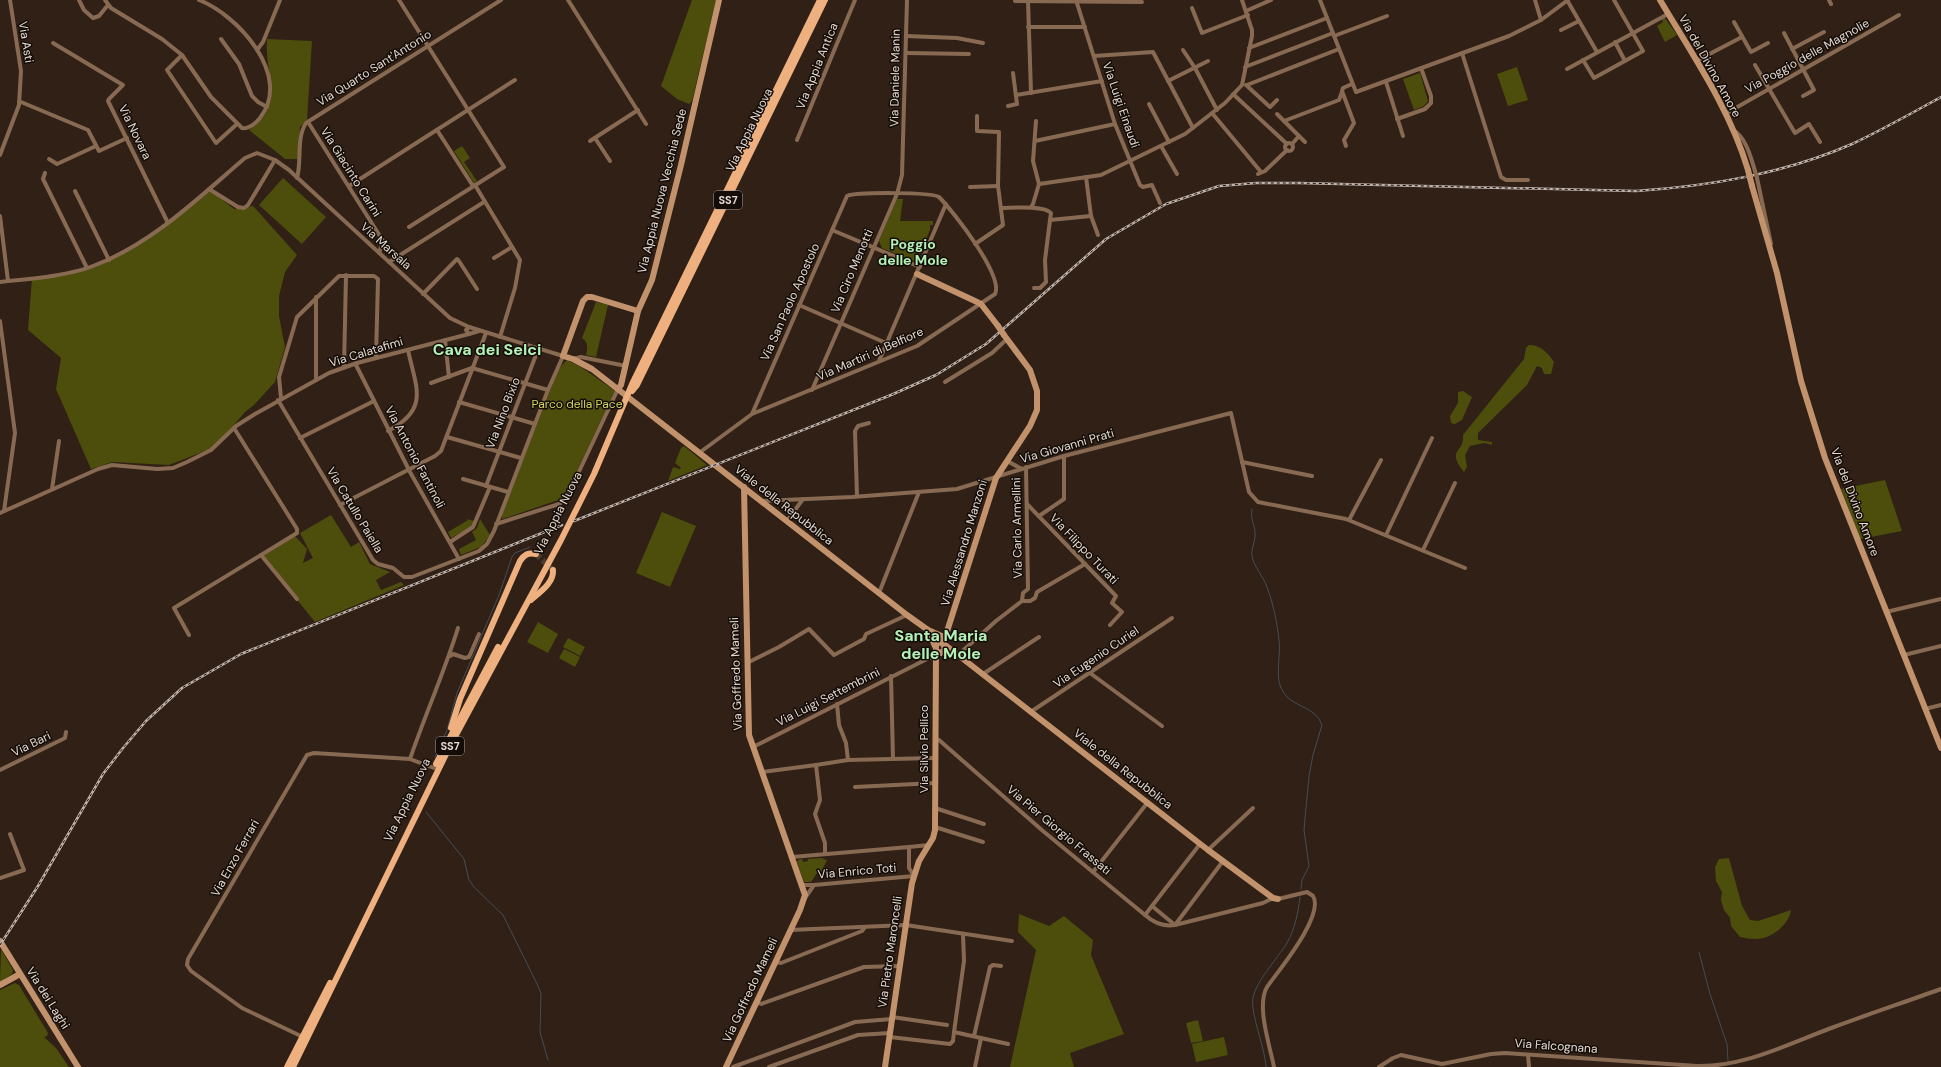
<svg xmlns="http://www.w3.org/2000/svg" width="1941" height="1067" viewBox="0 0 1941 1067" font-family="'DM Sans',sans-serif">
<rect width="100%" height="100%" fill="#302016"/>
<g fill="#4d4d0c">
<path d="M 692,0 L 716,0 L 692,101 L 689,104 L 677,99 L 661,86 Z"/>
<path d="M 1665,18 L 1677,35 L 1665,42 L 1657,26 L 1663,22 L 1662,19 Z"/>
<path d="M 267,39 L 312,41 L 307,120 L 300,127 L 298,159 L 285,159 L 249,130 C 287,105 264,75 267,39 Z"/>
<path d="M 1517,67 L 1528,100 L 1508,106 L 1497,74 Z"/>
<path d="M 1420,73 L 1428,101 L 1424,106 L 1414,110 L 1403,79 Z"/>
<path d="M 462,146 L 470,158 L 464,162 L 477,181 L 474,183 L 454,151 Z"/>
<path d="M 283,178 L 326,217 L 302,244 L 259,205 Z"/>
<path d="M 209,189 L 234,209 L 253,206 L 297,255 L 285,272 L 279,296 L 279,316 L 285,347 L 275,382 L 254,405 L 245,412 L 215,447 L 169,465 L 112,462 L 91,469 L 56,389 L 61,358 L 28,330 L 32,278 L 92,267 L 153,234 Z"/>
<path d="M 897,199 L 903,199 L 900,221 L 933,221 L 933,225 L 930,225 L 930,230 L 916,262 L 882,248 L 879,241 Z"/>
<path d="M 596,302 L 608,305 L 596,357 L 586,355 C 588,348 588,342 582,338 Z"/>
<path d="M 1529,345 C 1541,345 1548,353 1554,362 L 1551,374 L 1544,374 L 1542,368 L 1537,366 L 1527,385 L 1478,433 L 1478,440 L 1492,442 L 1492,445 L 1484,443 L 1470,446 L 1465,455 L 1467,467 L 1464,472 C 1445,448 1465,454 1463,435 L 1524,359 L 1526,348 Z"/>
<path d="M 567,360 L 581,367 L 615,391 L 564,498 L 503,519 L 501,516 L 557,373 L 561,366 Z"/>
<path d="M 1463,391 L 1472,397 L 1462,420 L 1455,424 L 1451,423 L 1450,416 L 1458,403 L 1458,392 Z"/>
<path d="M 684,446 L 707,465 L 668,481 L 673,467 L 680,469 L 681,468 L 675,463 L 681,448 Z"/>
<path d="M 1885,480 L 1902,531 L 1860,539 L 1841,489 Z"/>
<path d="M 662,512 L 696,526 L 670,587 L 636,573 Z"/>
<path d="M 331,515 L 351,547 L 359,542 L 370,564 L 390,572 L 376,580 L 381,590 L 401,582 L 404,585 L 315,622 L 261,555 L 294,535 L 307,549 L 303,563 L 313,558 L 300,533 Z"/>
<path d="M 467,519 L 474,521 L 471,527 L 451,538 L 448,532 L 468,520 Z"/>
<path d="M 480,519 L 490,535 L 481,547 L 461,555 L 459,549 L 476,540 L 472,532 L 477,528 Z"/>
<path d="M 538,622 L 558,634 L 548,653 L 527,642 Z"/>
<path d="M 568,638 L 585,647 L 580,656 L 563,647 Z"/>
<path d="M 564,649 L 580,657 L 575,667 L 559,658 Z"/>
<path d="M 821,858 L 827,860 L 820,874 L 817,873 L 811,882 L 804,882 L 797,862 L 798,860 L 802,859 L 803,862 L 808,861 L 808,859 Z"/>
<path d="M 1729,858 L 1742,906 L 1750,920 L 1758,921 L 1791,910 C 1789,925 1771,939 1756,939 C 1751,939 1745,938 1740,937 L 1731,926 L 1730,918 L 1724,910 L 1721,900 L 1722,892 L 1716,881 L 1715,867 L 1719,859 Z"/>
<path d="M 1019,914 L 1049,926 L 1064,916 L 1093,940 L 1091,955 L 1124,1034 L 1070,1053 L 1074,1067 L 1010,1067 L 1036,950 L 1018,932 Z"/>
<path d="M 1,949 L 13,970 L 12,974 L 0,982 Z"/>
<path d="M 15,983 L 19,985 L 48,1033 L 47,1036 L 44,1037 L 56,1048 L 69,1067 L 0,1067 L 0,990 Z"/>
<path d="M 1198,1020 L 1203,1041 L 1191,1043 L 1186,1023 Z"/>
<path d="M 1224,1037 L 1228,1055 L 1196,1062 L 1192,1044 Z"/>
</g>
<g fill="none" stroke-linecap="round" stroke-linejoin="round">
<g stroke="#444e57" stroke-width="1">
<path d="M 1252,509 C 1250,518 1254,523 1255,532 C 1256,540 1251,548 1252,556 C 1254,567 1263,576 1267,587 C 1273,603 1277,622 1279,640 C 1281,655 1275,675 1281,688 C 1289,708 1316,705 1322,725 L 1313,755 L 1309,776 L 1304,830 L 1309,866 L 1302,880 L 1301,889"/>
<path d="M 435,757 L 447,730 L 457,693 L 499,595 L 512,557 L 515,553 L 530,547"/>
<path d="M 426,812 L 464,859 L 469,880 L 474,887 L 503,915 L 537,984 L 541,993 L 540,1032 L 548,1060"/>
<path d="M 1699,952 L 1710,994 L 1727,1044 L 1728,1061"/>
<path d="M 1266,1067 C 1265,1047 1250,1013 1253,998 C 1256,981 1277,959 1287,943 C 1295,929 1298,913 1300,897"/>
</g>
<path stroke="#4b3c32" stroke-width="6" stroke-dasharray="6 3" stroke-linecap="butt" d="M 536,554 L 553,570"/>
<g stroke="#886a53" stroke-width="4">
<path d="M 79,0 L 84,10 L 93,18 L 99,16 L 108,5"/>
<path d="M 105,0 L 111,8 L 162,39 L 182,55 L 211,97 L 242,128 C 249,129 256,123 260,118 C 293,76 238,15 199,0"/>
<path d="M 399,0 L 504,167 L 409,227"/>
<path d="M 568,0 L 646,124"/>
<path d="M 1076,0 L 1115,124 L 1140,185 L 1143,187 L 1152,185 L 1160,203"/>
<path d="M 1320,0 L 1356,92 L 1509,36 L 1541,20 L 1568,0"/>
<path d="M 1535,0 L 1541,20"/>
<path d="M 1567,0 L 1597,52"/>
<path d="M 1829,0 L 1831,4"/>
<path d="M 1015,1 L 1142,2"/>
<path d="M 1028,1 L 1031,93"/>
<path d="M 1192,8 L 1202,33 L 1248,15"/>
<path d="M 1246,11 L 1271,0"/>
<path d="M 1734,22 L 1751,52 L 1768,43"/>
<path d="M 1028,27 L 1085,27"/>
<path d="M 1561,30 L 1579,21"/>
<path d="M 1784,33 L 1814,90 L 1803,96"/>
<path d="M 906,36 L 957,38 L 983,43"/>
<path d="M 1334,36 L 1387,16"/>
<path d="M 221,39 L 239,64 L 252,96 L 258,102 L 267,107"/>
<path d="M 1615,42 L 1625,61"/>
<path d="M 53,43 L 123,85 L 109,99 L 108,101 L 168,223"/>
<path d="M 1249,48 L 1327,18"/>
<path d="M 1792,49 L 1824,32"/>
<path d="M 257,50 L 263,42 L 280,0"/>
<path d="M 1183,50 L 1195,68 L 1217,110"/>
<path d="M 906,53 L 969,54"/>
<path d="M 1462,53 L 1501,177 L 1506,180 L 1528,180"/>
<path d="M 182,55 L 167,70 L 216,143 L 237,124"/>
<path d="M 1094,56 L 1153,52 L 1193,128"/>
<path d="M 1583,60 L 1594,78 L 1643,51 L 1614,0"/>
<path d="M 1696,61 L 1742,37"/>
<path d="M 1755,65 L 1795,133 L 1809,124 L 1820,142"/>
<path d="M 1245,67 L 1333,33"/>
<path d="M 1567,69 L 1668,14"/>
<path d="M 1168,81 L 1208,61"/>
<path d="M 1386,82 L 1403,136"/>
<path d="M 1246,85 L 1270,107 L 1277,100"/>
<path d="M 1247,85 L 1339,49"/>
<path d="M 1233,94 L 1287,144"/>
<path d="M 1016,95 L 1102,81"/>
<path d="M 19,102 L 21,102 L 88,130 L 99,151 L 127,138"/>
<path d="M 1149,104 L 1169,142"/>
<path d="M 1008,106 L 1017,104 L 1013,73"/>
<path d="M 1212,113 L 1261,172"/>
<path d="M 1277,114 L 1305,142"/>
<path d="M 1725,114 L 1899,15"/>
<path d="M 1397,119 L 1425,109 L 1431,103 L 1431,96 L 1421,68"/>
<path d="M 1036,121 L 1033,161 L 1039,184"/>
<path d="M 1284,121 L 1339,100 L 1342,92"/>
<path d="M 308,122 L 383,241 L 379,253"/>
<path d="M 437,130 L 473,186"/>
<path d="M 1733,130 C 1746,137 1751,158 1755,171"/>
<path d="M 595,138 L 610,161"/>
<path d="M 797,140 L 855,0"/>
<path d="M 590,141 L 638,110"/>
<path d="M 1035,141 L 1115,124"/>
<circle cx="1289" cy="147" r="4"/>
<path d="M 1292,144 L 1299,136"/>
<path d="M 1161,146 L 1177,174"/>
<path d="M 1346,146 L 1344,140 L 1354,123 L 1342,91 L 1343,88 L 1352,84"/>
<path d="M 0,155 L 19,105 L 21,71 L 10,0"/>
<path d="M 49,159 L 57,164 L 96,146"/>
<path d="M 45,173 L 43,179 L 87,268"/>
<path d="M 1258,174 L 1265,171 L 1287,150"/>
<path d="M 297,178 C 302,161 296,138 306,123 L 501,0"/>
<path d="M 1757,178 L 1771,244"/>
<path d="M 1039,184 L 1101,175 L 1185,134 L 1225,103 L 1242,85 L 1252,36 L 1252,30 L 1242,0"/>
<path d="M 475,185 L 520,260 L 515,288 L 500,337"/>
<path d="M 349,186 L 515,80"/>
<path d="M 970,187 L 998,186"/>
<path d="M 209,189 L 238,207 L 244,208 L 248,205 L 275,160"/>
<path d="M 75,191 L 109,260"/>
<path d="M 1031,207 L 1033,204 L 1039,184"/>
<path d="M 1001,208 C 1012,208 1044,205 1051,213 L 1050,220 L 1091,216 L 1086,177"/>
<path d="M 0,216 L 8,281"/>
<path d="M 1091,216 L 1098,235"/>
<path d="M 832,230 L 920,267"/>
<path d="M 975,244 L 1003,225 L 998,186 L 999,132 L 977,131 L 977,116"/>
<path d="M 494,258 L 512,247"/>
<path d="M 389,262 L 484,202"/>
<path d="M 0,282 C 28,279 68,276 93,266 C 152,244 198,198 245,158 L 257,153 L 275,160 L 289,170 L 450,318 L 469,327"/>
<path d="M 1034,288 L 1040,288 L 1046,282 L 1045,260 L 1050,220"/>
<path d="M 423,294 L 457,259 L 459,261 L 477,289"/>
<path d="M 799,305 L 886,343"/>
<path d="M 0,321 L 15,433 L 4,511"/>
<path d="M 445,340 L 449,377"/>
<path d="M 573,359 L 581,357 L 626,366"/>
<path d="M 879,361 L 946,204"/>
<path d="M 355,363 L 410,472 L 459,559"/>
<path d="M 344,367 L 346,275"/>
<path d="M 316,380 L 316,297"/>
<path d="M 945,382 L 992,353 L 1007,339"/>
<path d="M 431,383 L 472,368 L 548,390"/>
<path d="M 812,390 L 897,194 L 902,175 L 907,0"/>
<path d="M 281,398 L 279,377 L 297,317 L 339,276 L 374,276 L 378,279 L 376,358"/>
<path d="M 278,400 L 373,560 L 378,564 L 393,568 L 404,577 L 412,577 L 479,551 L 487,544 L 494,531 L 548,390 L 563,356 L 469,327 L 466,330 L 469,334 L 479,331"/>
<path d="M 459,402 L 535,424"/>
<path d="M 388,431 C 430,409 416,388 408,350"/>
<path d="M 447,437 L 521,458"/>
<path d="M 300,438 L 374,401"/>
<path d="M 699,453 L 752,414 L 917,346 L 995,294 C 1004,276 953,211 939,197 C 931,192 856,192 847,196 L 752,414"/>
<path d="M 1007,461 L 1022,469"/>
<path d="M 1242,462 L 1312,476"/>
<path d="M 463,479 L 508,492"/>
<path d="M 486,486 L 539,347"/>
<path d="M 52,489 L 59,441"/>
<path d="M 857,496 L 855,431 L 858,426 L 869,423"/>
<path d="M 762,501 L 852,497 L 957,489 L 1064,456 L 1231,413 L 1249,492 L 1258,502 L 1346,519 L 1465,568"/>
<path d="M 1027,504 L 1116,596 L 1112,603 L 1122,612 L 1110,625"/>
<path d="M 340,505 L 435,456 L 441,451 L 486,333"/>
<path d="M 0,513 L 98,469 L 112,465 L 157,469 L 173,468 L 187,462 L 211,450 L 236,426 L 255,414 L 329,373 L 357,363 L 469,334"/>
<path d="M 1039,516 L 1064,499 L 1064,456"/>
<path d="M 1349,520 L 1381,460"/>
<path d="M 787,521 L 803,499"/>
<path d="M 496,524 L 559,504 L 566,499 L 618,389"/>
<path d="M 1386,535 L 1432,438"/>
<path d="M 450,542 L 473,527 L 490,487"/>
<path d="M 1423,550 L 1455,483"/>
<path d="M 261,555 L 297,599"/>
<path d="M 879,593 L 919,492"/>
<path d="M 1022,601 L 1023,593 L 1028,589 L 1026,467"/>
<path d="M 1022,601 L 1030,601 L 1035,598 L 1037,592 L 1085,564"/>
<path d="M 1886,612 L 1941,599"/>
<path d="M 189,635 L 174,608 L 297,533 L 297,529 L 234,428"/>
<path d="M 958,655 L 996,621 L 1022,601"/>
<path d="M 1904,655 L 1941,646"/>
<path d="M 450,656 L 453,654 L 465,658 L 469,657 L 479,634"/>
<path d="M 747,663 L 779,647 L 809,629 L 834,655 L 864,639 L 866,634 L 907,615"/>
<path d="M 1090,673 L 1162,726"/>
<path d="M 983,674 L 1039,637"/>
<path d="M 891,676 L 893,759"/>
<path d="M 837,704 L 839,725 L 846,743 L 848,760"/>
<path d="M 1925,709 L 1941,705"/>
<path d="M 1032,711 L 1172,618"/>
<path d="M 935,739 L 939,740 L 1043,831 L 1145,915 C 1154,923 1163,927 1175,925 L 1263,903 L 1273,898"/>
<path d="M 753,747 L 929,658 L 935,658"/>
<path d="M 410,759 C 425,715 444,673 458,628"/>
<path d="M 816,765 L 848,760 L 935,758"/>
<path d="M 0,770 L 65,738 L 66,732"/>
<path d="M 762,772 L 816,765 L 820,800 L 815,814 L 825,843 L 825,854"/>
<path d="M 855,787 L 935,783"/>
<path d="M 935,808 L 984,824"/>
<path d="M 935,827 L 983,842"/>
<path d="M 1208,850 L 1253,808"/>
<path d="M 792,857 L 909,847"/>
<path d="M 1093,872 L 1148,802"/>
<path d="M 0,878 L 24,870 L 10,834"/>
<path d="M 802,885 L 814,885 L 914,876 L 909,868 L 909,847 L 929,845"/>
<path d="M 805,898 L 814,885"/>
<path d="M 1152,906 L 1175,925 L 1223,861"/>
<path d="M 1145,915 L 1200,844"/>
<path d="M 790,930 L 906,925 L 1012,941"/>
<path d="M 963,934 L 964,961 L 954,1032 L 1008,1044"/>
<path d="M 776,962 L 781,963 L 862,931 L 865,927"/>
<path d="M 756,1002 L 761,1004 L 864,967 L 899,966"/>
<path d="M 892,1017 L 947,1025"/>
<path d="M 974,1036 L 990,967 L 993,965 L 1001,966"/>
<path d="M 303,1037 L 242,1008 L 191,971 L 187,965 L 188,959 L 307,755 L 314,753 L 410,759 L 434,768"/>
<path d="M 890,1037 L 950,1044 L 953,1041 L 954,1032"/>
<path d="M 1528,1055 L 1529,1067"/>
<path d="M 733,1067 L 855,1022 L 892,1019"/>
<path d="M 769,1067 L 858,1035 L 890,1033"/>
<path d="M 975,1067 L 981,1038"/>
<path d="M 1274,1067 C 1270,1046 1256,1006 1267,987 C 1279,970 1325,915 1313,896 L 1307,892 L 1278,899"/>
<path d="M 1379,1067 L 1393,1058 L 1401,1055 L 1442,1064 L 1491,1054 L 1505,1053 L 1697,1066 C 1745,1067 1790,1043 1834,1027 C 1869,1014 1905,1002 1941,989"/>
</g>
<g stroke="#c2926d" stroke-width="6">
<path d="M 1660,0 C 1692,54 1730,109 1748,170"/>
<path d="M 1752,186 L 1777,273 L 1801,381 L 1825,458 L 1941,748"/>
<path d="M 917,274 L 975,301 L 981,304 L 998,326"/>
<path d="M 638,311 L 592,297 L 587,297 L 583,301 L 563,356 L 573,359 L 592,369 L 907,615 L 928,630 L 946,638"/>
<path d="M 618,389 L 621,385 L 638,311 L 652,280 L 681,165 L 719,0"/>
<path d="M 928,630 L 935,646"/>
<path d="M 943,644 L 940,642 L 936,644 L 936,651 L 941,653 L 945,649 L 943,644 L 996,478 L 1030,426 L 1037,410 L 1037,391 L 1030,370 L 1004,335"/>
<path d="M 944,644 L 1208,850 L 1273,898 L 1278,899"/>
<path d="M 0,941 L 78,1067"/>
<path d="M 0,985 L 20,974"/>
<path d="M 726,1067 L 800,910 L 805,895 L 749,735 L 744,487"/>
<path d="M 885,1067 L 912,883 L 919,861 L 933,838 L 935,830 L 936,651"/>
</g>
<g stroke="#efb080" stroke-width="6">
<path d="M 632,391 L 637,385 L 825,0"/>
<path d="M 531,600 C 540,592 554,583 553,570"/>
<path d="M 451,728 L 460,699 L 520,561 C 524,555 528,552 536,554"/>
<path d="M 436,764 L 498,647"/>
<path d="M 287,1067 L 330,983"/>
<path d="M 293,1067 L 450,746 L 561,540 L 594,474 L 633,382 L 820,0"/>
</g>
<g stroke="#c0b3ab" stroke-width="2.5">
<g id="rail">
<path d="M 574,521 L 891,395 L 936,375 L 986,344 L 1106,239 L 1166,204 L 1219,186 L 1256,183 L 1299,183 L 1636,191 C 1710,186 1783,174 1852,144 C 1882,130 1912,113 1941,97"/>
<path d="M 0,945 L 38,886 L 103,774 L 123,748 L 146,721 L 182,688 L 241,654 L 562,525"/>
</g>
</g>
<use href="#rail" stroke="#130c07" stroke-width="1" stroke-dasharray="3" stroke-linecap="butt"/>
<path stroke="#886a53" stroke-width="4" d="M 1755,171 L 1757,178"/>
<g stroke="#c2926d" stroke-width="6">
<path d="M 1748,170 L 1752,186"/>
<path d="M 998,326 L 1004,335"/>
</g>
</g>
<g text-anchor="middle" stroke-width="3" stroke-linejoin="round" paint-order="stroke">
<g fill="#130c07" stroke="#a59b94" stroke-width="1">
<rect x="714" y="191" width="28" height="18" rx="3"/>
<rect x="436" y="737" width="28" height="18" rx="3"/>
</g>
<g font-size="11" font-weight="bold" fill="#e4d8d1">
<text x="728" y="204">SS7</text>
<text x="450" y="750">SS7</text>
</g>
<g font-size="12" fill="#e4d8d1" stroke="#130c07">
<text transform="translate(26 42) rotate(81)" y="4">Via Asti</text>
<text transform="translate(1807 56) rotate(-29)" y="4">Via Poggio delle Magnolie</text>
<text transform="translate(817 66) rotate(-68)" y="4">Via Appia Antica</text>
<text transform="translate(1710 66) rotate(61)" y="4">Via del Divino Amore</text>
<text transform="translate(374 68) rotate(-32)" y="4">Via Quarto Sant'Antonio</text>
<text transform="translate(895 78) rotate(-89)" y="4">Via Daniele Manin</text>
<text transform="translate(1121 105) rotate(71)" y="4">Via Luigi Einaudi</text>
<text transform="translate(749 130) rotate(-64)" y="4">Via Appia Nuova</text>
<text transform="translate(135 132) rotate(64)" y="4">Via Novara</text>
<text transform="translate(351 172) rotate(58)" y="4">Via Giacinto Carini</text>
<text transform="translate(662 191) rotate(-76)" y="4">Via Appia Nuova Vecchia Sede</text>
<text transform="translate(386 246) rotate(42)" y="4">Via Marsala</text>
<text transform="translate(852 271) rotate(-67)" y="4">Via Ciro Menotti</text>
<text transform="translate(790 302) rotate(-66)" y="4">Via San Paolo Apostolo</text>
<text transform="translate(366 352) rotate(-17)" y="4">Via Calatafimi</text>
<text transform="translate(870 354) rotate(-24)" y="4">Via Martiri di Belfiore</text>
<text transform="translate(503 413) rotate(-69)" y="4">Via Nino Bixio</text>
<text transform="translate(1067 446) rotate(-16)" y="4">Via Giovanni Prati</text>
<text transform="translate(415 457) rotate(62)" y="4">Via Antonio Fantinoli</text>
<text transform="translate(1855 502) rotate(69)" y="4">Via del Divino Amore</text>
<text transform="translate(784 505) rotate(38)" y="4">Viale della Repubblica</text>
<text transform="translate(355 510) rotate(59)" y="4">Via Catullo Paiella</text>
<text transform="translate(558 513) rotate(-63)" y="4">Via Appia Nuova</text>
<text transform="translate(1017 528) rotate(-91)" y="4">Via Carlo Armellini</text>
<text transform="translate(964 543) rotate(-73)" y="4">Via Alessandro Manzoni</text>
<text transform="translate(1084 549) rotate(46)" y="4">Via Filippo Turati</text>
<text transform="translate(1096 657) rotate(-34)" y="4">Via Eugenio Curiel</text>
<text transform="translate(736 674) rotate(-92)" y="4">Via Goffredo Mameli</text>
<text transform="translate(828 697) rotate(-27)" y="4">Via Luigi Settembrini</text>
<text transform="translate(31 744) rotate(-26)" y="4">Via Bari</text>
<text transform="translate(924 749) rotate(-90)" y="4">Via Silvio Pellico</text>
<text transform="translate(1123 769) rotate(38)" y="4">Viale della Repubblica</text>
<text transform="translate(407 800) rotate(-64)" y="4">Via Appia Nuova</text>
<text transform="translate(1059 830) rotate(40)" y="4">Via Pier Giorgio Frassati</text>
<text transform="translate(235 858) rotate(-61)" y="4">Via Enzo Ferrari</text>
<text transform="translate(857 871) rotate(-5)" y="4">Via Enrico Toti</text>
<text transform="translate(890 952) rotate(-82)" y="4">Via Pietro Maroncelli</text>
<text transform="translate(750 990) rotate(-65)" y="4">Via Goffredo Mameli</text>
<text transform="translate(48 998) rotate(58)" y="4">Via dei Laghi</text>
<text transform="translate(1556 1046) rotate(4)" y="4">Via Falcognana</text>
</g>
<g font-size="12" fill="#d2d55b" stroke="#130c07">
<text x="577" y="408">Parco della Pace</text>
</g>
<g font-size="14" font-weight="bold" fill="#b4f1b7" stroke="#130c07">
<text x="913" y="249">Poggio<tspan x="913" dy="16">delle Mole</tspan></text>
</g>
<g font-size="16" font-weight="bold" fill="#b4f1b7" stroke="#130c07">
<text x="487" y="355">Cava dei Selci</text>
<text x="941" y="641">Santa Maria<tspan x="941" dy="18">delle Mole</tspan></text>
</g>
</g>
</svg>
